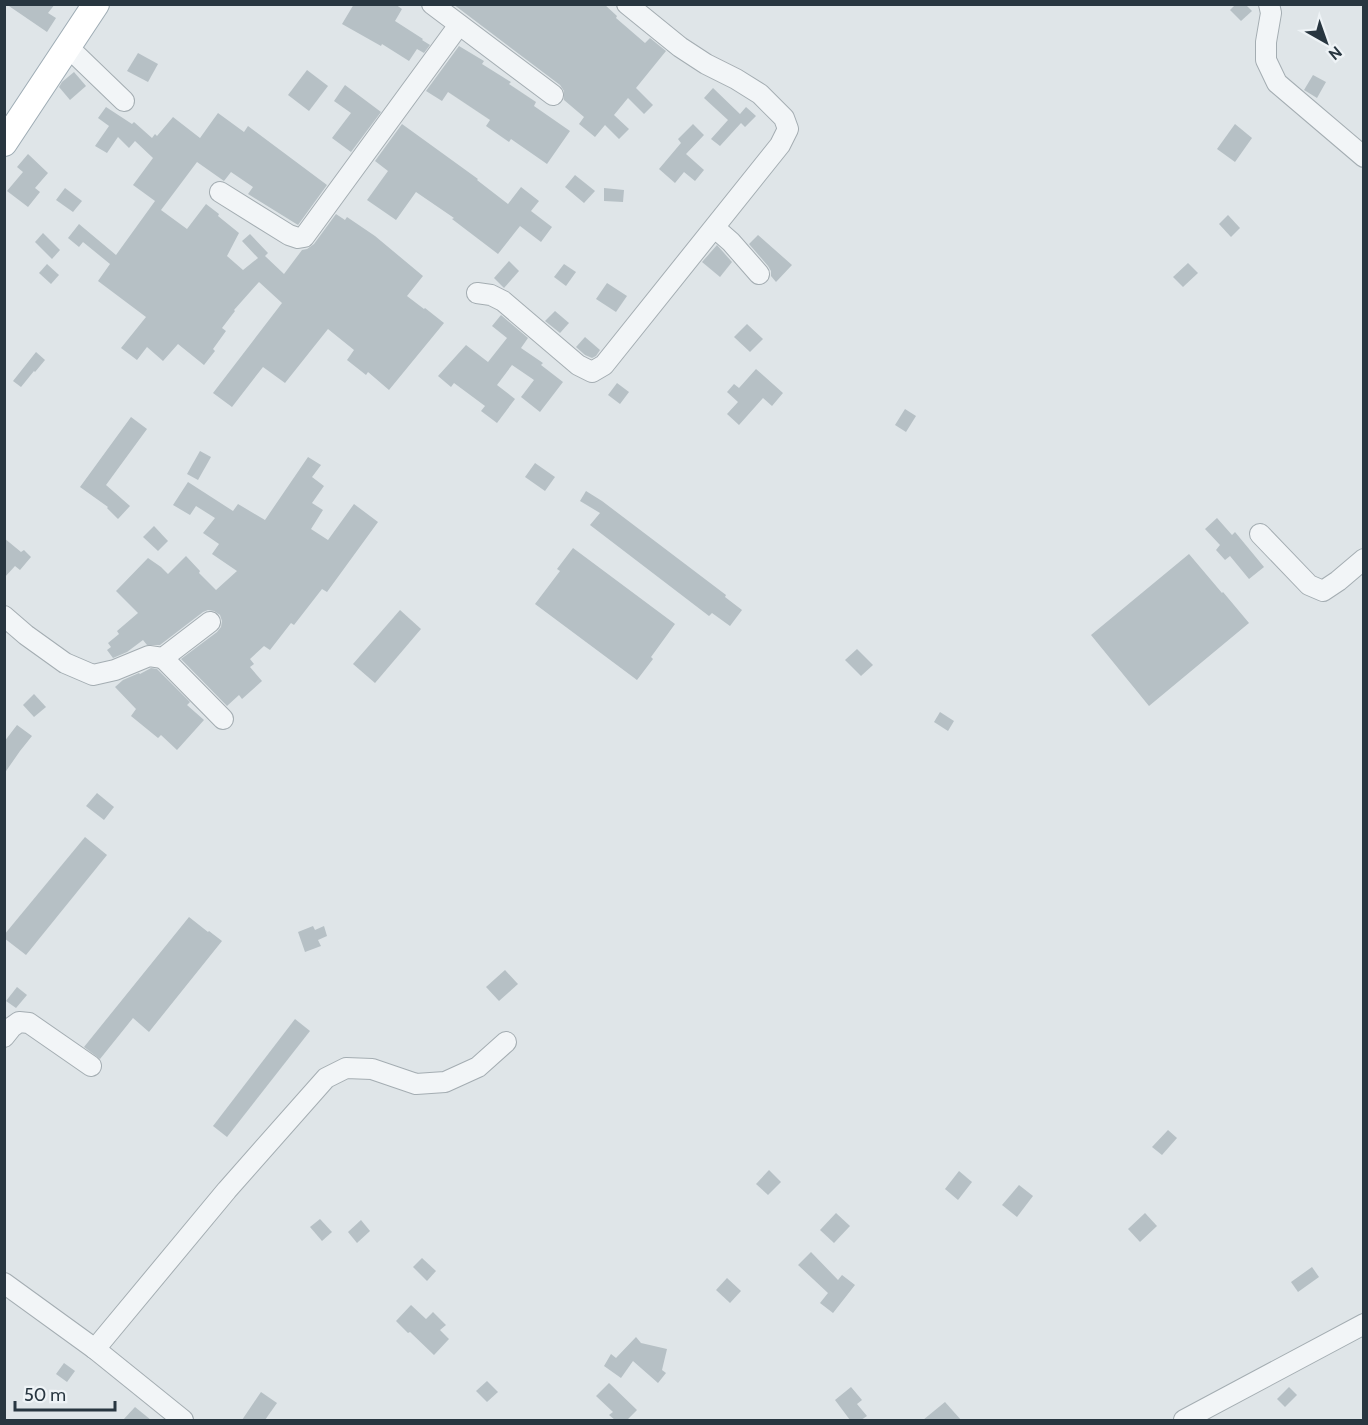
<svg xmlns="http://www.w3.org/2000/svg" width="1368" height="1425" viewBox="0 0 1368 1425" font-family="Cabin,sans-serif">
<rect width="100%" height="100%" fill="#dfe5e8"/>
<g fill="#b6c0c5">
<path d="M 6,4 L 55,4 L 48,13 L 56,18 L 47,32 Z"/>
<path d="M 354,4 L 395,4 L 402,9 L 395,21 L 423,39 L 422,40 L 430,45 L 424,53 L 417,49 L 409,61 L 382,44 L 381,46 L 342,24 Z"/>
<path d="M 453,4 L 604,4 L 617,16 L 616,18 L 645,43 L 650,38 L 666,51 L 636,88 L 653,105 L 644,114 L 628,98 L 614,115 L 629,129 L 619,139 L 605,125 L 595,137 L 579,124 L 584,117 L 564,100 L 564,91 L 560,85 Z"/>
<path d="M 1236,4 L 1245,4 L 1252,11 L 1241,21 L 1230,10 Z"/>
<path d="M 459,46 L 484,61 L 482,64 L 511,82 L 509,84 L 536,102 L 534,106 L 570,131 L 547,164 L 511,139 L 509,142 L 486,126 L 490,120 L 448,92 L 442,101 L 426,91 Z"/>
<path d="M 138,53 L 158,64 L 148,82 L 127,71 Z"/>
<path d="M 307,70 L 328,86 L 309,111 L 288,95 Z"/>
<path d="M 74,72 L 86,86 L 70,100 L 59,87 L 62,82 Z"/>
<path d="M 1313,75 L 1326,82 L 1317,98 L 1304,90 Z"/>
<path d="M 345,85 L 381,112 L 351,152 L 332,138 L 351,113 L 334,101 Z"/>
<path d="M 713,88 L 740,114 L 746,107 L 756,116 L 745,127 L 741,123 L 720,146 L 711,139 L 728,120 L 704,98 Z"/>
<path d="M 106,107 L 132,124 L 134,122 L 152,138 L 155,134 L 157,136 L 173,117 L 200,138 L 218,113 L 244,132 L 248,126 L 327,185 L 298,225 L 248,194 L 253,187 L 231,172 L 224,181 L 197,162 L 161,210 L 187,229 L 206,204 L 219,214 L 218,216 L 239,233 L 227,256 L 243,270 L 258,258 L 242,241 L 250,234 L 268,253 L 265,256 L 284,274 L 302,250 L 307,249 L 314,244 L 336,214 L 345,220 L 347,217 L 375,236 L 423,276 L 407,296 L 424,309 L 425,308 L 444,323 L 389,390 L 368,372 L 366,375 L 347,360 L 354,350 L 328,329 L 285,383 L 263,367 L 232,407 L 213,393 L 282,303 L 259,282 L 234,310 L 235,311 L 222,328 L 226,331 L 213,349 L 215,351 L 204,365 L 178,344 L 163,361 L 147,347 L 137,360 L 121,348 L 146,317 L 98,281 L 110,264 L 83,242 L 79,247 L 68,238 L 79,224 L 116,255 L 155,201 L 133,185 L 153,158 L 135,141 L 129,148 L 118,137 L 107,153 L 95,146 L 109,126 L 98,118 Z"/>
<path d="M 402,124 L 478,179 L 477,180 L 508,204 L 521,187 L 539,201 L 531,211 L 552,227 L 541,242 L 520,226 L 498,254 L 452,219 L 454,218 L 416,192 L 396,220 L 367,200 L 388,171 L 375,161 Z"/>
<path d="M 693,124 L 704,135 L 686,154 L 704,170 L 695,181 L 684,172 L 675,183 L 659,169 L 681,143 L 678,139 Z"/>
<path d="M 1235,124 L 1252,138 L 1235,162 L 1217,149 Z"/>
<path d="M 28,154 L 48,173 L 35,188 L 40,192 L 28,207 L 7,191 L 23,172 L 17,167 Z"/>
<path d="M 575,175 L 595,191 L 584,203 L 565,187 Z"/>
<path d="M 65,188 L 82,201 L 73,212 L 56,200 Z"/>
<path d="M 604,188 L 624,190 L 623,202 L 604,201 Z"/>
<path d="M 1228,215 L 1240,228 L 1231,237 L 1219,224 Z"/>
<path d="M 43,233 L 60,250 L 52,259 L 35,242 Z"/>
<path d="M 758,235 L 792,265 L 776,282 L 771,276 L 771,271 L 768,266 L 749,244 Z"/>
<path d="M 717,245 L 732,262 L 720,277 L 702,262 Z"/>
<path d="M 509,261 L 519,271 L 504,288 L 494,278 Z"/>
<path d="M 1188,263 L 1198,273 L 1183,287 L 1173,277 Z"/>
<path d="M 47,264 L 59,275 L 51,284 L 39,273 Z"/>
<path d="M 564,264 L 576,272 L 566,286 L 554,277 Z"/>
<path d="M 607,283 L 627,296 L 616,312 L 596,299 Z"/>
<path d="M 555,311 L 569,323 L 560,333 L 545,321 Z"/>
<path d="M 501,315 L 528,338 L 521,348 L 543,363 L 541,365 L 563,382 L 540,412 L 521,397 L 534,380 L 512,365 L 497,385 L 515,399 L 497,423 L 481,411 L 485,406 L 454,383 L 451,387 L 438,376 L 466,345 L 488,362 L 507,338 L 492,326 Z"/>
<path d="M 747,324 L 763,339 L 750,352 L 734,337 Z"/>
<path d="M 585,337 L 600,350 L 596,356 L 592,358 L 585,355 L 576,347 Z"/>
<path d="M 36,352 L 45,360 L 35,372 L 34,371 L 21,387 L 13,381 Z"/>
<path d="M 756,369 L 783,393 L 772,406 L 763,398 L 739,425 L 727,414 L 738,402 L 727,392 L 734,384 L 739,388 Z"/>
<path d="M 617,383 L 629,392 L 620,404 L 608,395 Z"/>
<path d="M 905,409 L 916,416 L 906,432 L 895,425 Z"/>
<path d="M 131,417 L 147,429 L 106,485 L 130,506 L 118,519 L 107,508 L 108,507 L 80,487 Z"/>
<path d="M 200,451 L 211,457 L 198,480 L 187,474 Z"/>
<path d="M 308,457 L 321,465 L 312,477 L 324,486 L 312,503 L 323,510 L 311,529 L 328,540 L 354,504 L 378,522 L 327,592 L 322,589 L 294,625 L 291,623 L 270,650 L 264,646 L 250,659 L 254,664 L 250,667 L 262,681 L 242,699 L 239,695 L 227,706 L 181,659 L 217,632 L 221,627 L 222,621 L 220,615 L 214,611 L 208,610 L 203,612 L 160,645 L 147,645 L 143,640 L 127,652 L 113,658 L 107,650 L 111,647 L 108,643 L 119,634 L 117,631 L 138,613 L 116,591 L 148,558 L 161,567 L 168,574 L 186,556 L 200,571 L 199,573 L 216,590 L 237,571 L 212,554 L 219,544 L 203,533 L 215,518 L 196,506 L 190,515 L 173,505 L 188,482 L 233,511 L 238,504 L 265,520 Z"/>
<path d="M 535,463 L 555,477 L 545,491 L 525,477 Z"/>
<path d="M 586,491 L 602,501 L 726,595 L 725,597 L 742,610 L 730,626 L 712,613 L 709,616 L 590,525 L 600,513 L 580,501 Z"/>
<path d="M 1217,518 L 1232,535 L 1235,532 L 1264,567 L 1249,579 L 1230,556 L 1225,560 L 1216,550 L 1220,545 L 1205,529 Z"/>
<path d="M 154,526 L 168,541 L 158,551 L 143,537 Z"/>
<path d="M 4,538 L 21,552 L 24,550 L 31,557 L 20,570 L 15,566 L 4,578 Z"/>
<path d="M 573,548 L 675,624 L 651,657 L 653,659 L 637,680 L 535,604 L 560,571 L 557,569 Z"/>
<path d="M 1189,554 L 1222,593 L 1223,592 L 1249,623 L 1149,706 L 1091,635 Z"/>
<path d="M 400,610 L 421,629 L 375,683 L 353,664 Z"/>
<path d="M 857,649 L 873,665 L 861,676 L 845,660 Z"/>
<path d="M 151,668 L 157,669 L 190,702 L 187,705 L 204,720 L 177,750 L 161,735 L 158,738 L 131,716 L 136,709 L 115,687 L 123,680 L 139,673 L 140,674 Z"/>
<path d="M 34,694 L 46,707 L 34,717 L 23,705 Z"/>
<path d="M 940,712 L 954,721 L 948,731 L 934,722 Z"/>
<path d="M 17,725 L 32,736 L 20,751 L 4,774 L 4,742 Z"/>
<path d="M 97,793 L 114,807 L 104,820 L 86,806 Z"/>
<path d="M 85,837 L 107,855 L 26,955 L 4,938 L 4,935 Z"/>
<path d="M 189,917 L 208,932 L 209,931 L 222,941 L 149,1032 L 133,1018 L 100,1059 L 84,1047 Z"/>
<path d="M 313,926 L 315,930 L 324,926 L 327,936 L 318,940 L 321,946 L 305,952 L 298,932 Z"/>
<path d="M 505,970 L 518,984 L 499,1001 L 486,987 Z"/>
<path d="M 17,987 L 27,995 L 16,1008 L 6,1001 Z"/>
<path d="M 295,1019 L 310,1031 L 227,1137 L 213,1126 Z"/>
<path d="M 1168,1130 L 1177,1138 L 1162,1155 L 1152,1147 Z"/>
<path d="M 769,1170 L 781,1182 L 768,1195 L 756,1184 Z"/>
<path d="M 959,1171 L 972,1182 L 958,1200 L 945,1189 Z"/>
<path d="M 1019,1185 L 1033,1196 L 1017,1217 L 1002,1205 Z"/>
<path d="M 836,1213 L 850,1226 L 834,1243 L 820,1230 Z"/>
<path d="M 1145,1213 L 1157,1226 L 1140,1242 L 1128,1229 Z"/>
<path d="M 320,1219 L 332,1232 L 322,1241 L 310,1227 Z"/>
<path d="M 361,1220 L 370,1231 L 357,1243 L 348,1232 Z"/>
<path d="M 811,1252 L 838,1280 L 842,1275 L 855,1285 L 833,1313 L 820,1303 L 828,1293 L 798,1265 Z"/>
<path d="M 422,1258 L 436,1271 L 427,1281 L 413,1267 Z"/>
<path d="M 1312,1267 L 1319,1277 L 1298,1292 L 1291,1282 Z"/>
<path d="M 727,1278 L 741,1291 L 730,1303 L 716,1290 Z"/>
<path d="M 411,1305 L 426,1319 L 433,1312 L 446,1325 L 440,1330 L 449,1339 L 434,1355 L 410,1332 L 408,1333 L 396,1321 Z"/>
<path d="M 636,1337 L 641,1343 L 667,1349 L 662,1370 L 666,1373 L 658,1383 L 633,1361 L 621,1378 L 604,1366 L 611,1354 L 616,1358 Z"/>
<path d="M 64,1363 L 75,1371 L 67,1382 L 56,1374 Z"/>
<path d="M 487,1381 L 498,1392 L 487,1402 L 476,1391 Z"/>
<path d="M 609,1383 L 637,1410 L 627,1420 L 615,1420 L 609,1415 L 613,1412 L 596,1396 Z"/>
<path d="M 851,1387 L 862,1400 L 857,1404 L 867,1416 L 861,1420 L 850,1420 L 835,1400 Z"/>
<path d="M 1289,1387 L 1297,1395 L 1285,1407 L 1277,1399 Z"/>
<path d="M 261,1392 L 277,1403 L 265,1420 L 242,1420 Z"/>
<path d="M 945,1402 L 961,1420 L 923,1420 Z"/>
<path d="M 135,1407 L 151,1420 L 123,1420 Z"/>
</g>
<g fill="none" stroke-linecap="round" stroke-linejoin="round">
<g stroke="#a4adb2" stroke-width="22">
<g id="minor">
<path d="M 432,4 L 553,95"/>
<path d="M 1269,4 L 1271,13 L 1266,42 L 1266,60 L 1277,83 L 1364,157"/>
<path d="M 68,47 L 124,101"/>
<path d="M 220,192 L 289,235 L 298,238 L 304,237 L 459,25"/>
<path d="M 715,228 L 731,242 L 759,274"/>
<path d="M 477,293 L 491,295 L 503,301 L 578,365 L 592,372 L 604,365 L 780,145 L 788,129 L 784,118 L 760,94 L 736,79 L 706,64 L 680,47 L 627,4"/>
<path d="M 1260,534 L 1309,585 L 1323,591 L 1338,581 L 1364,559"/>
<path d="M 4,616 L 26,635 L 65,663 L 93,675 L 115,670 L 149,656 L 163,658 L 210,622"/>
<path d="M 163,658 L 223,719"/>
<path d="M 4,1037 L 12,1027 L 19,1022 L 29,1023 L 91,1066"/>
<path d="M 4,1283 L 95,1349 L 183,1420"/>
<path d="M 95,1349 L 227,1190 L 326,1078 L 346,1068 L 372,1069 L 416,1084 L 445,1082 L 478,1067 L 506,1042"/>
<path d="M 1184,1420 L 1364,1324"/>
</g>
</g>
<g stroke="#9eacb4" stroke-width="28">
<path id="major" d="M 4,143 L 96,4"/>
</g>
<use href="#minor" stroke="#f2f5f7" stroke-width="20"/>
<use href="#major" stroke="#fff" stroke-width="26"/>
</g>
<rect width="1368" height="1425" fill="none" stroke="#283640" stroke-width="12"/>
<g transform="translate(1326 42) rotate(140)" stroke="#eef3f6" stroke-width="4.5" paint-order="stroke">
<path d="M0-4.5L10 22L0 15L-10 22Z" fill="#283640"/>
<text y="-9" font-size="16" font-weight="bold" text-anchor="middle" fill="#283640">N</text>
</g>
<path d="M15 1401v9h100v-9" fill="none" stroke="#283640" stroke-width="3"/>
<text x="24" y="1401" font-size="18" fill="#283640" stroke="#eef3f6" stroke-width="4.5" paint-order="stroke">50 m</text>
</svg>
